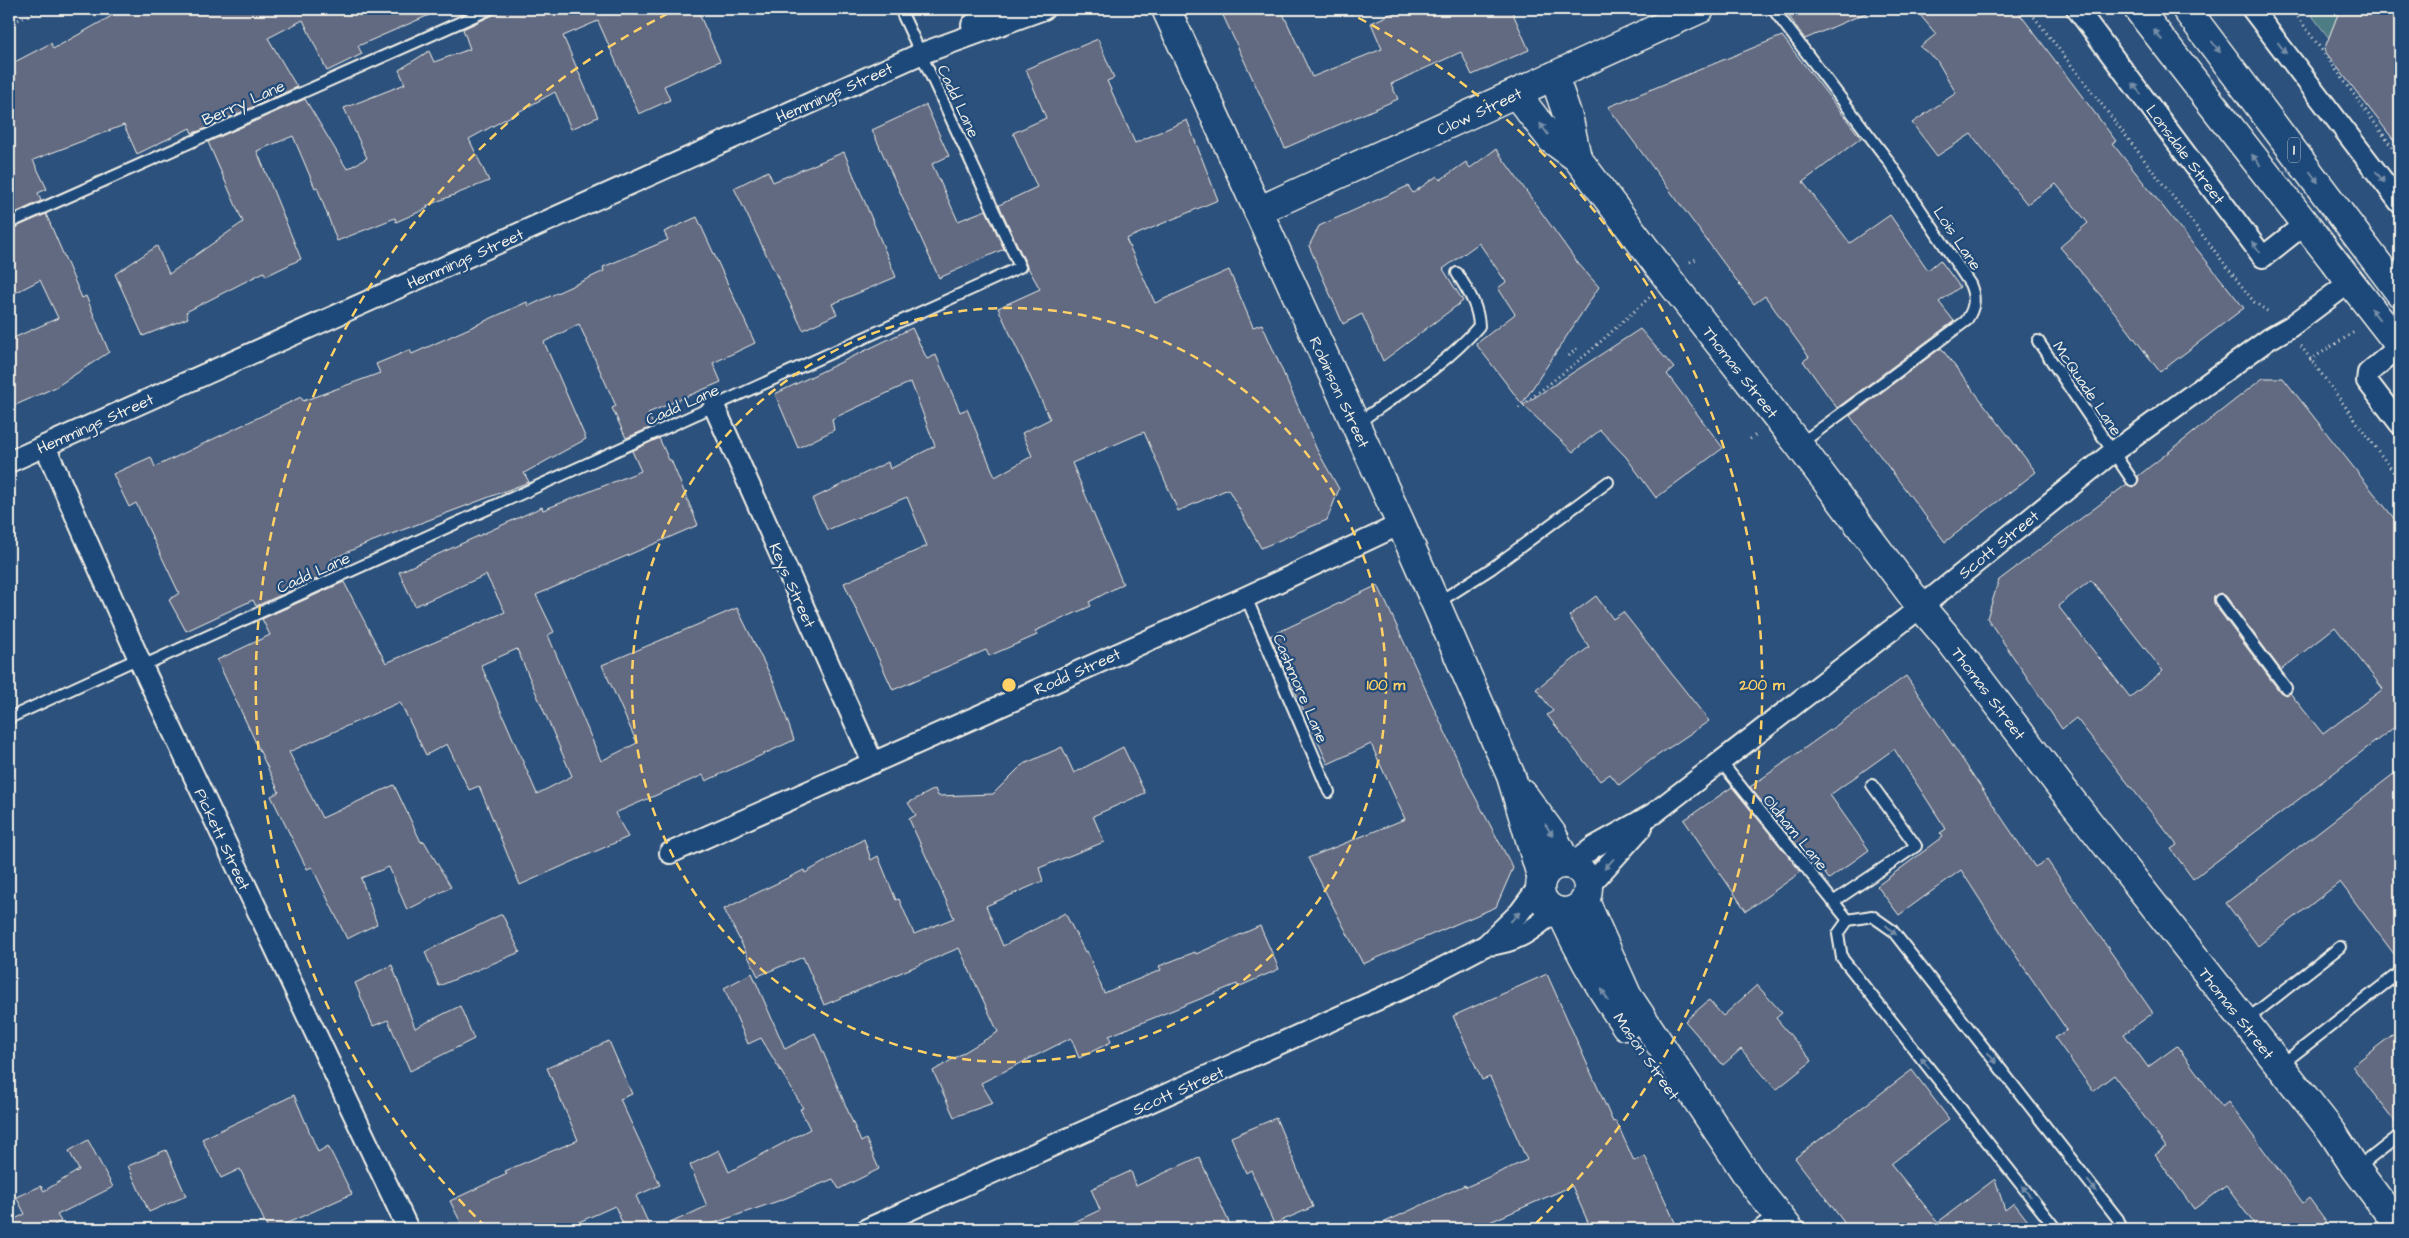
<svg xmlns="http://www.w3.org/2000/svg" width="2409" height="1238" viewBox="0 0 2409 1238" font-family="'Architects Daughter',sans-serif">
<rect width="100%" height="100%" fill="#2c517c"/>
<filter id="ink" filterUnits="userSpaceOnUse"><feTurbulence type="fractalNoise" baseFrequency=".02" numOctaves="2"/><feDisplacementMap in="SourceGraphic" scale="10" xChannelSelector="R" yChannelSelector="G"/><feConvolveMatrix kernelMatrix="1 2 1 2 8 2 1 2 1" color-interpolation-filters="sRGB"/></filter>
<g filter="url(#ink)">
<path fill="#4e7c85" stroke="#a1b6b6" d="M 2307,9 L 2340,9 L 2329,38 Z"/>
<g fill="#626b82" stroke="#f4f1e8" fill-rule="evenodd">
<path d="M 124,9 L 443,9 L 358,46 L 362,54 L 327,71 L 303,20 L 268,38 L 297,87 L 202,130 L 192,133 L 190,128 L 137,154 L 124,125 L 33,160 L 47,189 L 38,193 L 41,201 L 9,216 L 9,65 L 51,43 L 53,49 Z"/>
<path d="M 497,9 L 697,9 L 720,61 L 664,86 L 670,100 L 639,114 L 598,21 L 563,36 L 598,117 L 571,129 L 555,92 L 469,139 L 489,181 L 426,206 L 428,208 L 396,222 L 395,218 L 337,241 L 317,187 L 315,188 L 293,136 L 257,151 L 301,259 L 266,276 L 264,272 L 186,312 L 188,318 L 143,336 L 115,274 L 157,246 L 169,274 L 243,222 L 208,142 L 305,99 L 347,169 L 367,158 L 344,108 L 405,84 L 399,70 L 429,51 L 434,62 L 470,49 L 463,29 L 493,15 Z"/>
<path d="M 1220,9 L 1281,9 L 1312,77 L 1382,49 L 1371,23 L 1402,9 L 1511,9 L 1529,50 L 1472,75 L 1461,52 L 1391,84 L 1398,99 L 1285,148 Z"/>
<path d="M 1784,9 L 1875,9 L 1805,39 Z"/>
<path d="M 1915,9 L 2016,9 L 2116,141 L 2112,143 L 2244,308 L 2160,372 L 2116,314 L 2060,247 L 2088,223 L 2056,184 L 2027,204 L 1971,134 L 1937,156 L 1912,123 L 1956,93 L 1936,59 L 1920,47 L 1936,34 Z"/>
<path d="M 2340,9 L 2400,9 L 2400,148 L 2324,50 Z"/>
<path d="M 1782,36 L 1861,138 L 1803,182 L 1850,243 L 1890,215 L 1928,270 L 1940,260 L 1960,287 L 1939,302 L 1954,321 L 1837,408 L 1803,361 L 1809,357 L 1765,296 L 1754,304 L 1608,107 Z"/>
<path d="M 1098,39 L 1114,78 L 1107,81 L 1135,143 L 1187,120 L 1218,200 L 1126,239 L 1155,303 L 1229,270 L 1253,327 L 1262,324 L 1317,450 L 1339,489 L 1327,520 L 1261,548 L 1228,489 L 1178,511 L 1144,432 L 1072,463 L 1123,584 L 1089,602 L 1091,606 L 1035,631 L 1037,635 L 989,656 L 986,650 L 893,690 L 844,583 L 927,546 L 907,497 L 827,530 L 812,499 L 888,462 L 890,469 L 935,446 L 911,382 L 832,419 L 834,430 L 798,448 L 775,394 L 912,328 L 927,359 L 936,355 L 960,412 L 967,409 L 995,477 L 1032,456 L 1022,433 L 1050,419 L 998,308 L 1040,289 L 1027,266 L 999,205 L 1037,187 L 1013,133 L 1046,118 L 1026,69 Z"/>
<path d="M 926,105 L 949,156 L 932,164 L 958,221 L 986,210 L 1004,249 L 939,278 L 872,130 Z"/>
<path d="M 1496,149 L 1577,262 L 1599,287 L 1522,404 L 1476,344 L 1515,314 L 1498,288 L 1506,282 L 1479,243 L 1443,269 L 1463,301 L 1383,361 L 1362,314 L 1343,324 L 1309,246 L 1319,226 L 1408,186 L 1413,193 L 1437,176 L 1440,180 L 1466,162 L 1470,168 Z"/>
<path d="M 844,152 L 896,277 L 832,304 L 837,314 L 803,330 L 734,188 L 768,171 L 773,182 Z"/>
<path d="M 46,214 L 82,298 L 86,296 L 109,352 L 56,387 L 9,408 L 9,340 L 58,318 L 40,280 L 9,296 L 9,230 Z"/>
<path d="M 697,217 L 755,343 L 713,363 L 721,382 L 648,413 L 654,426 L 626,438 L 612,408 L 616,406 L 579,324 L 544,342 L 586,439 L 524,473 L 529,482 L 368,543 L 332,559 L 337,570 L 256,606 L 253,600 L 186,631 L 169,600 L 179,593 L 136,503 L 129,507 L 113,474 L 151,457 L 155,467 L 301,397 L 303,401 L 380,373 L 376,364 L 410,350 L 412,354 L 527,302 L 529,306 L 604,271 L 603,267 L 668,240 L 664,232 Z"/>
<path d="M 1640,329 L 1674,368 L 1667,374 L 1723,448 L 1656,498 L 1626,457 L 1600,430 L 1573,452 L 1523,405 Z"/>
<path d="M 1941,348 L 2036,472 L 1945,542 L 1850,416 Z"/>
<path d="M 2263,378 L 2283,378 L 2400,526 L 2400,723 L 2193,879 L 2171,849 L 2177,845 L 2076,718 L 2062,729 L 1987,618 L 1999,580 L 2127,484 L 2132,487 L 2136,485 L 2139,480 L 2138,476 ZM 2091,580 L 2163,671 L 2130,697 L 2058,606 ZM 2220,593 L 2226,596 L 2281,670 L 2335,627 L 2383,689 L 2323,734 L 2290,693 L 2286,695 L 2280,692 L 2214,604 L 2214,597 Z"/>
<path d="M 659,438 L 669,460 L 671,460 L 698,525 L 536,595 L 554,632 L 548,635 L 601,761 L 637,743 L 602,665 L 737,608 L 775,685 L 794,740 L 706,781 L 703,775 L 615,813 L 628,837 L 520,885 L 479,786 L 469,790 L 447,744 L 426,755 L 400,702 L 289,752 L 322,818 L 394,785 L 421,842 L 424,841 L 451,887 L 407,910 L 389,867 L 361,878 L 377,924 L 347,939 L 312,867 L 307,869 L 271,796 L 279,792 L 217,660 L 270,635 L 262,619 L 344,582 L 386,663 L 505,612 L 486,575 L 415,606 L 399,572 L 542,507 L 543,510 L 641,471 L 632,451 ZM 517,649 L 572,776 L 537,794 L 481,665 Z"/>
<path d="M 1378,585 L 1471,789 L 1513,868 L 1496,907 L 1363,964 L 1308,858 L 1405,819 L 1371,744 L 1328,764 L 1270,636 Z"/>
<path d="M 1596,596 L 1613,619 L 1623,612 L 1709,721 L 1651,760 L 1619,785 L 1610,774 L 1600,781 L 1547,715 L 1553,711 L 1536,689 L 1589,647 L 1569,616 Z"/>
<path d="M 1906,676 L 2035,867 L 2047,860 L 2153,1013 L 2124,1034 L 2148,1067 L 2177,1046 L 2222,1107 L 2228,1102 L 2303,1203 L 2309,1198 L 2332,1229 L 2258,1229 L 2226,1186 L 2194,1209 L 2155,1155 L 2166,1147 L 2114,1075 L 2093,1091 L 2055,1038 L 2067,1030 L 2016,956 L 1961,870 L 1899,915 L 1877,886 L 1943,837 L 1940,833 L 1946,829 L 1894,749 L 1830,795 L 1869,850 L 1829,879 L 1816,861 L 1812,864 L 1750,787 Z"/>
<path d="M 1062,747 L 1074,773 L 1123,747 L 1145,793 L 1093,816 L 1104,842 L 1039,868 L 1043,881 L 986,906 L 1003,946 L 1065,913 L 1085,952 L 1087,951 L 1104,993 L 1161,970 L 1159,966 L 1195,952 L 1196,954 L 1260,926 L 1279,969 L 1238,987 L 1237,984 L 1109,1036 L 1111,1042 L 1079,1058 L 1071,1038 L 981,1083 L 993,1103 L 954,1117 L 933,1071 L 998,1032 L 959,948 L 824,1005 L 803,957 L 758,976 L 724,909 L 804,870 L 805,873 L 864,839 L 871,860 L 878,856 L 896,900 L 899,899 L 914,934 L 954,918 L 909,819 L 916,815 L 908,803 L 935,789 L 938,796 L 993,794 L 1022,765 Z"/>
<path d="M 2400,769 L 2400,962 L 2340,882 L 2258,946 L 2226,903 Z"/>
<path d="M 1732,787 L 1801,872 L 1746,911 L 1684,820 Z"/>
<path d="M 502,914 L 520,952 L 439,986 L 425,952 Z"/>
<path d="M 392,965 L 415,1028 L 460,1006 L 474,1039 L 410,1071 L 388,1020 L 373,1026 L 355,983 Z"/>
<path d="M 752,973 L 785,1049 L 815,1033 L 861,1142 L 866,1139 L 879,1169 L 839,1189 L 833,1179 L 781,1200 L 697,1229 L 668,1229 L 666,1225 L 707,1206 L 690,1165 L 719,1150 L 729,1172 L 810,1129 L 800,1109 L 803,1108 L 761,1038 L 748,1044 L 724,988 Z"/>
<path d="M 1547,974 L 1613,1122 L 1616,1121 L 1634,1161 L 1645,1156 L 1678,1229 L 1591,1229 L 1572,1186 L 1474,1229 L 1370,1229 L 1465,1185 L 1466,1187 L 1527,1160 L 1490,1077 L 1482,1080 L 1453,1016 Z"/>
<path d="M 1757,985 L 1782,1013 L 1776,1018 L 1812,1061 L 1776,1090 L 1741,1049 L 1723,1065 L 1685,1021 L 1709,1000 L 1723,1016 Z"/>
<path d="M 2400,1029 L 2400,1128 L 2352,1066 Z"/>
<path d="M 609,1041 L 632,1094 L 620,1099 L 660,1185 L 636,1196 L 651,1229 L 625,1229 L 615,1206 L 563,1229 L 464,1229 L 450,1201 L 507,1174 L 505,1171 L 578,1140 L 547,1068 Z"/>
<path d="M 1912,1070 L 1949,1119 L 1891,1164 L 1938,1222 L 1995,1179 L 2005,1210 L 2014,1203 L 2034,1229 L 1849,1229 L 1795,1158 Z"/>
<path d="M 294,1095 L 318,1152 L 328,1146 L 352,1194 L 274,1229 L 268,1229 L 240,1169 L 221,1178 L 202,1139 Z"/>
<path d="M 1276,1118 L 1313,1207 L 1274,1224 L 1251,1170 L 1246,1173 L 1231,1137 Z"/>
<path d="M 88,1140 L 113,1187 L 57,1215 L 61,1221 L 48,1229 L 9,1229 L 9,1222 L 25,1214 L 16,1197 L 41,1186 L 44,1191 L 79,1170 L 69,1151 Z"/>
<path d="M 166,1150 L 186,1196 L 149,1212 L 128,1166 Z"/>
<path d="M 1199,1157 L 1232,1229 L 1059,1229 L 1100,1210 L 1091,1189 L 1131,1171 L 1136,1186 Z"/>
</g>
<g fill="none" stroke-linecap="round" stroke-linejoin="round">
<g stroke="#f4f1e8" stroke-width="14">
<g id="lane">
<path d="M 1773,9 L 1887,159 L 1970,284 C 1976,298 1975,308 1966,321 L 1800,444"/>
<path d="M 9,223 L 490,9"/>
<path d="M 2038,341 L 2132,480"/>
<path d="M 1356,424 C 1397,395 1447,364 1479,326 C 1478,304 1467,290 1457,273"/>
<path d="M 1246,597 L 1329,792"/>
<path d="M 2220,600 L 2286,688"/>
<path d="M 1437,603 L 1492,568 L 1608,482"/>
<path d="M 142,666 L 1020,267 L 900,9"/>
<path d="M 9,718 L 139,658"/>
<path d="M 1721,762 L 1848,920"/>
<path d="M 1833,902 L 1916,846 L 1872,785"/>
<path d="M 2245,1021 L 2340,947"/>
<path d="M 2282,1064 L 2400,972"/>
<path d="M 2358,1168 L 2400,1135"/>
<path d="M 2056,1229 L 1842,958 L 1838,934 L 1848,920 L 1872,916 L 1892,930 L 2118,1219 L 2122,1229"/>
</g>
</g>
<g stroke="#f4f1e8" stroke-width="24">
<g id="street">
<path d="M 2077,9 L 2263,257 L 2306,223"/>
<path d="M 2252,9 L 2400,203"/>
<path d="M 972,25 L 1001,9"/>
<path d="M 2400,346 L 2368,373 L 2367,381 L 2400,424"/>
<path d="M 714,406 L 873,763"/>
<path d="M 45,446 L 142,666 L 408,1229"/>
<path d="M 9,462 L 920,54 L 1044,9"/>
<path d="M 670,853 L 1246,597 L 1401,524"/>
<path d="M 1570,865 L 1594,847 L 1653,814 L 1921,607 L 2113,452 L 2269,339 L 2290,327 L 2350,282"/>
<path d="M 1588,887 L 1642,827"/>
<path d="M 1486,945 C 1516,943 1533,930 1555,911"/>
<path d="M 867,1229 L 1410,985 L 1486,945 L 1520,912 L 1540,885"/>
<path d="M 1763,1229 L 1779,1217"/>
</g>
</g>
<g stroke="#f4f1e8" stroke-width="31">
<g id="secondary">
<path d="M 1166,9 L 1401,524 L 1511,776 L 1542,879"/>
<path d="M 1554,76 L 1569,120 L 1577,158"/>
<path d="M 1516,94 L 1552,140 L 1577,158 L 1666,276 L 1799,445 L 1921,607 L 1951,642 L 2057,782 L 2332,1132 L 2356,1169 L 2400,1228"/>
<path d="M 1258,211 L 1700,9"/>
<path d="M 1523,794 L 1552,834 L 1567,864"/>
<circle cx="1564" cy="888" r="24"/>
<path d="M 1585,901 L 1627,995 L 1753,1184 L 1789,1229"/>
<path d="M 1561,912 C 1579,952 1601,990 1626,1026"/>
</g>
</g>
<g stroke="#f4f1e8" stroke-width="31">
<g id="highway">
<path d="M 2138,9 L 2400,346"/>
<path d="M 2186,9 L 2400,293"/>
</g>
</g>
<g stroke="#f4f1e8" stroke-width="3" stroke-dasharray="1 4" stroke-linecap="butt">
<path d="M 2028,9 L 2254,302 L 2270,313"/>
<path d="M 2292,9 L 2400,158"/>
<path d="M 9,24 L 43,9"/>
<path d="M 1690,262 L 1698,258"/>
<path d="M 2301,346 L 2400,481"/>
<path d="M 1569,356 L 1578,347"/>
<path d="M 2310,360 L 2356,331"/>
<path d="M 1519,408 L 1588,353 L 1650,297"/>
<path d="M 1750,439 L 1757,434"/>
</g>
<use href="#lane" stroke="#1f4a7a" stroke-width="10"/>
<use href="#street" stroke="#1f4a7a" stroke-width="20"/>
<use href="#secondary" stroke="#1f4a7a" stroke-width="28"/>
<use href="#highway" stroke="#1f4a7a" stroke-width="28"/>
</g>
<defs><path id="oneway-solid" d="M-6-.8H1V-3.2L6.5 0L1 3.2V.8H-6Z" transform="scale(1.25)"/></defs>
<g fill="#748da6">
<use href="#oneway-solid" transform="translate(2158 35) rotate(-128)"/>
<use href="#oneway-solid" transform="translate(2216 47) rotate(53)"/>
<use href="#oneway-solid" transform="translate(2282 48) rotate(53)"/>
<use href="#oneway-solid" transform="translate(2137 89) rotate(-127)"/>
<use href="#oneway-solid" transform="translate(1544 129) rotate(-125)"/>
<use href="#oneway-solid" transform="translate(2256 160) rotate(-128)"/>
<use href="#oneway-solid" transform="translate(2314 177) rotate(53)"/>
<use href="#oneway-solid" transform="translate(2380 177) rotate(53)"/>
<use href="#oneway-solid" transform="translate(2256 247) rotate(-127)"/>
<use href="#oneway-solid" transform="translate(2375 314) rotate(-128)"/>
<use href="#oneway-solid" transform="translate(1549 830) rotate(57)"/>
<use href="#oneway-solid" transform="translate(1609 864) rotate(132)"/>
<use href="#oneway-solid" transform="translate(1515 917) rotate(-47)"/>
<use href="#oneway-solid" transform="translate(1891 930) rotate(42)"/>
<use href="#oneway-solid" transform="translate(1605 995) rotate(-120)"/>
<use href="#oneway-solid" transform="translate(1992 1058) rotate(52)"/>
<use href="#oneway-solid" transform="translate(1925 1063) rotate(-128)"/>
<use href="#oneway-solid" transform="translate(2092 1186) rotate(52)"/>
<use href="#oneway-solid" transform="translate(2026 1191) rotate(-128)"/>
</g>
</g>
<g fill="none" stroke="#ffd166" stroke-width="2.5" stroke-dasharray="9 6">
<circle cx="1009" cy="685" r="377"/>
<path d="M486 1227A753 753 0 0 1 673 11M1345 11A753 753 0 0 1 1532 1227"/>
</g>
<g text-anchor="middle" stroke-width="4.5" stroke-linejoin="round" paint-order="stroke">
<rect fill="#1f4a7a" stroke="#b4bfc7" stroke-width="1" x="2288" y="137.5" width="12" height="25" rx="4"/>
<g font-size="15" font-weight="bold" fill="#f4f1e8">
<text x="2294" y="155">1</text>
</g>
<g font-size="16" fill="#f4f1e8" stroke="#1f4a7a">
<text transform="translate(834 92) rotate(-24)" y="6">Hemmings Street</text>
<text transform="translate(959 101) rotate(65)" y="6">Cadd Lane</text>
<text transform="translate(243 102) rotate(-24)" y="6">Berry Lane</text>
<text transform="translate(1479 111) rotate(-25)" y="6">Clow Street</text>
<text transform="translate(2186 154) rotate(53)" y="6">Lonsdale Street</text>
<text transform="translate(1958 238) rotate(56)" y="6">Lois Lane</text>
<text transform="translate(465 258) rotate(-24)" y="6">Hemmings Street</text>
<text transform="translate(1741 372) rotate(52)" y="6">Thomas Street</text>
<text transform="translate(2088 388) rotate(56)" y="6">McQuade Lane</text>
<text transform="translate(1340 392) rotate(65)" y="6">Robinson Street</text>
<text transform="translate(682 404) rotate(-24)" y="6">Cadd Lane</text>
<text transform="translate(95 423) rotate(-24)" y="6">Hemmings Street</text>
<text transform="translate(1998 544) rotate(-39)" y="6">Scott Street</text>
<text transform="translate(313 572) rotate(-24)" y="6">Cadd Lane</text>
<text transform="translate(793 585) rotate(66)" y="6">Keys Street</text>
<text transform="translate(1077 671) rotate(-24)" y="6">Rodd Street</text>
<text transform="translate(1301 688) rotate(67)" y="6">Cashmore Lane</text>
<text transform="translate(1989 693) rotate(53)" y="6">Thomas Street</text>
<text transform="translate(1796 832) rotate(51)" y="6">Oldham Lane</text>
<text transform="translate(223 839) rotate(65)" y="6">Pickett Street</text>
<text transform="translate(2237 1013) rotate(52)" y="6">Thomas Street</text>
<text transform="translate(1647 1056) rotate(55)" y="6">Mason Street</text>
<text transform="translate(1178 1090) rotate(-24)" y="6">Scott Street</text>
</g>
</g>
<circle cx="1009" cy="685" r="8" fill="#ffd166" stroke="#1f4a7a" stroke-width="2.5"/>
<g font-size="15" text-anchor="middle" font-weight="bold" fill="#ffd166" stroke="#1f4a7a" stroke-width="4.5" stroke-linejoin="round" paint-order="stroke">
<text x="1386" y="690">100 m</text>
<text x="1762" y="690">200 m</text>
</g>
<rect width="2409" height="1238" fill="none" stroke="#1f4a7a" stroke-width="30"/>
<rect x="15" y="15" width="2379" height="1208" fill="none" stroke="#f4f1e8" stroke-width="2" filter="url(#ink)"/>
</svg>
